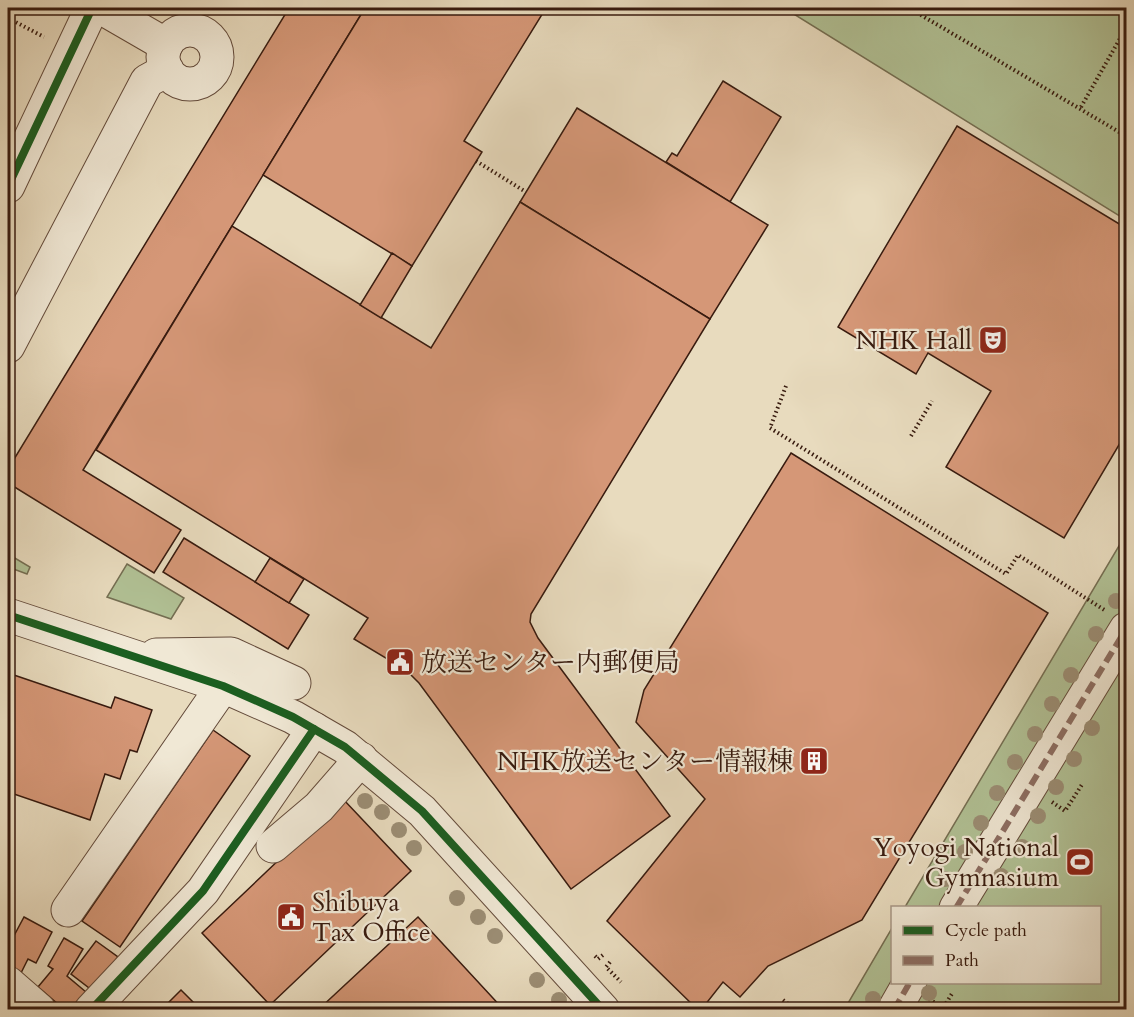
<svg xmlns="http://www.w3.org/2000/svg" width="1134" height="1017" viewBox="0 0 1134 1017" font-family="Cardo,'Noto Serif JP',serif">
<rect width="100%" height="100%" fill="#e8dbbe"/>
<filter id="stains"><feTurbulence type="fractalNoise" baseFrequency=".00333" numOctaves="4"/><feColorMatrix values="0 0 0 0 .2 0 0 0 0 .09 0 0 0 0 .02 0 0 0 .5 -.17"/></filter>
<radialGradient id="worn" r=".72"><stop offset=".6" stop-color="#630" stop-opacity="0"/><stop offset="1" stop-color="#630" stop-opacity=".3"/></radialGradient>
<g fill="#b1c195" stroke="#746e52" stroke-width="1.5">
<path d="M 784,8 L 1126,8 L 1126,220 Z"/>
<path d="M 1126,534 L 1126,1009 L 844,1010 L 892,928 L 892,982 L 1100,982 L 1100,908 L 905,907 Z"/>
<path d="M 8,554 L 30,567 L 27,574 L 8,567 Z"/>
<path d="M 127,564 L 184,598 L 171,619 L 107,597 Z"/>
</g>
<g fill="#d59777" stroke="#381b0f" stroke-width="1.5">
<path d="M 289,8 L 365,8 L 83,470 L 181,530 L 154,573 L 8,483 L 8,469 Z"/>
<path d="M 365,8 L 546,8 L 464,141 L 482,152 L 412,266 L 263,175 Z"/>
<path d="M 723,81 L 781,117 L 730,202 L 666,162 L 672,153 L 677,156 Z"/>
<path d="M 577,108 L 768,225 L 710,319 L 520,202 Z"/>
<path d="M 957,126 L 1126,228 L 1126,433 L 1064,538 L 946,467 L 991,391 L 928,353 L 916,374 L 838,327 Z"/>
<path d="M 520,202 L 710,319 L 531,614 L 530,622 L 538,638 L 670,816 L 571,889 L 419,683 L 406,670 L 354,639 L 368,618 L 96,450 L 232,226 L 431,348 Z"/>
<path d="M 392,253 L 412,266 L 381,318 L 360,305 Z"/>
<path d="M 791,453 L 1048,613 L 862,920 L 768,966 L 740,997 L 723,982 L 701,1010 L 698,1010 L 607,921 L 705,799 L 636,722 L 644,690 Z"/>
<path d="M 184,538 L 309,615 L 288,649 L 163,572 Z"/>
<path d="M 270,558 L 304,579 L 289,603 L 255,582 Z"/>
<path d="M 8,673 L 111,708 L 115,697 L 152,710 L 137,752 L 130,750 L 120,779 L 105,774 L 90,820 L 8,792 Z"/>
<path d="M 213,730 L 250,756 L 120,947 L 82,921 Z"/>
<path d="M 343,799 L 411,871 L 270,1005 L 202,933 Z"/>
<path d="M 24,917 L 52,932 L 36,963 L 28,959 L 21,973 L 8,965 L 13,950 L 8,947 Z"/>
<path d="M 418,917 L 504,1010 L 318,1010 Z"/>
<path d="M 64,938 L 83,949 L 67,976 L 86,992 L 71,1010 L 65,1010 L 38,987 L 53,969 L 48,966 Z"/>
<path d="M 96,941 L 118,957 L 93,991 L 71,974 Z"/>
<path d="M 181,990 L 201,1010 L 161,1010 Z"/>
</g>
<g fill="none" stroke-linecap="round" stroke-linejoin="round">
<g stroke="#644b3b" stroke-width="35">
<g id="minor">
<path d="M 102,8 L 166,45"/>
<circle cx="190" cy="57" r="27"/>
<path d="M 8,186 L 92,8"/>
<path d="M 8,346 L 147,81 L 167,70"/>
<path d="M 8,615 L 223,686 L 293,717 L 345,747 L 422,811 L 603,1010"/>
<path d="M 156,655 L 231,654 L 294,683"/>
<path d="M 273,846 L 319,807 L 361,759"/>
<path d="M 956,908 L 1126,629"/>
<path d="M 68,910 L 223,686"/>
<path d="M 8,983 L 39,1010"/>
<path d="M 91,1010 L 203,891 L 314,729"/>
<path d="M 894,1010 L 910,982"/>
</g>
</g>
<g stroke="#381b0f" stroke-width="4" stroke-dasharray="1.5 3" stroke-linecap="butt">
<path d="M 909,8 L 1126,136"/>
<path d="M 8,18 L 44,37"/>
<path d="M 1081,107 L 1126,28"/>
<path d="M 476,161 L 526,192"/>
<path d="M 786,386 L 770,428 L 1006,574 L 1018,555 L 1106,611"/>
<path d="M 911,436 L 932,401"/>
<path d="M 1052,802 L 1065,811 L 1083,783"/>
<path d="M 595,956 L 598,959 L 603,955"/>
<path d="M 610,962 L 606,967 L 621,982"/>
<path d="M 929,999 L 943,1008 L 953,992"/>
<path d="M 783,1000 L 796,1010"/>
</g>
<use href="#minor" stroke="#f0e8d5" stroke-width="33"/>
<g stroke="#8d6e63" stroke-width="6" stroke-dasharray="12 6" stroke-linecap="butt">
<path d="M 956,908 L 1126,629"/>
<path d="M 894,1010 L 910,982"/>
</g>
<g stroke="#f0e8d5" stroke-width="11">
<g id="cycleway">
<path d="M 8,186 L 92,8"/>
<path d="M 8,615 L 223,686 L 293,717 L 345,747 L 422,811 L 603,1010"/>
<path d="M 91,1010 L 203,891 L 314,729"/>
</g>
</g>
<use href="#cycleway" stroke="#1b5e20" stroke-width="8"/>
</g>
<g fill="#9b8d74">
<circle cx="1116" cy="601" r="8"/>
<circle cx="1096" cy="634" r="8"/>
<circle cx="1071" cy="675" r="8"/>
<circle cx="1052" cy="704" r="8"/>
<circle cx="1092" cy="728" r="8"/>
<circle cx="1035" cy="734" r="8"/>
<circle cx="1074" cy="759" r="8"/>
<circle cx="1015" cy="762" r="8"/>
<circle cx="1056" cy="787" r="8"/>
<circle cx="997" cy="793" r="8"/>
<circle cx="365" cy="801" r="8"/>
<circle cx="382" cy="812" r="8"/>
<circle cx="1038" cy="816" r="8"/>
<circle cx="981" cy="823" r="8"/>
<circle cx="399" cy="830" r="8"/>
<circle cx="1022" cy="847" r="8"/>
<circle cx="414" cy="848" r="8"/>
<circle cx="965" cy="852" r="8"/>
<circle cx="1001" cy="876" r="8"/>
<circle cx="945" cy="879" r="8"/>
<circle cx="457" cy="898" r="8"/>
<circle cx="478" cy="917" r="8"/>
<circle cx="495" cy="936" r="8"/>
<circle cx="537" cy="980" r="8"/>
<circle cx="929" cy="993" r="8"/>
<circle cx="873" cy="999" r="8"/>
<circle cx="559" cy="1000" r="8"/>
</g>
<defs>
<g id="theatre-square" transform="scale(1.5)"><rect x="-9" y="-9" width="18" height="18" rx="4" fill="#8f2418" stroke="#f0e8d5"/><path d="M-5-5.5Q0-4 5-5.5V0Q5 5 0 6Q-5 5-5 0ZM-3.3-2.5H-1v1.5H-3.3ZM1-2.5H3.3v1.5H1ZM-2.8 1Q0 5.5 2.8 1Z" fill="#fff"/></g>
<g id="civic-square" transform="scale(1.5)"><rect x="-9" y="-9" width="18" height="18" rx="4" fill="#8f2418" stroke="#f0e8d5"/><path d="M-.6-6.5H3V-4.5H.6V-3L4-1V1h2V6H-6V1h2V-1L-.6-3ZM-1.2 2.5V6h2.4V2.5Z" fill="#fff"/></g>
<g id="building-square" transform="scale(1.5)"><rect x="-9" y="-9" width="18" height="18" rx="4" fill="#8f2418" stroke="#f0e8d5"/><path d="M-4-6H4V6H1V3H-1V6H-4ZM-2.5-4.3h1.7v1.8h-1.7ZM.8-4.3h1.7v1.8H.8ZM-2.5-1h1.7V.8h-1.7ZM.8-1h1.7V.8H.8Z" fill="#fff"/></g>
<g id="stadium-square" transform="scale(1.5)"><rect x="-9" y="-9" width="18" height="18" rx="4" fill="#8f2418" stroke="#f0e8d5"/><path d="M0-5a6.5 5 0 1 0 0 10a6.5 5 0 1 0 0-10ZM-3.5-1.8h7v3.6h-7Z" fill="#fff"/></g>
</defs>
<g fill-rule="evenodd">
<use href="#theatre-square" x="993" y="340"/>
<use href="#civic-square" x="400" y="662"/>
<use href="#building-square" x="814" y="761"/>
<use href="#stadium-square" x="1080" y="862"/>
<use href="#civic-square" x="291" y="917"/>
</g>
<g text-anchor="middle" stroke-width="4.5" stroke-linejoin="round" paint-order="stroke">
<g font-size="26" fill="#381b0f" stroke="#f0e8d5" text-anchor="end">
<text x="972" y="349">NHK Hall</text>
<text x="421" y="671" text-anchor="start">放送センター内郵便局</text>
<text x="793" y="770">NHK放送センター情報棟</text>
<text x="1059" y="856">Yoyogi National<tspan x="1059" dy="30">Gymnasium</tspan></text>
<text x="312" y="911" text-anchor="start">Shibuya<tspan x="312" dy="30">Tax Office</tspan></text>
</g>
</g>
<rect width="1134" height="1017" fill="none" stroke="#e8dbbe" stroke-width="30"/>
<rect x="9" y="9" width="1116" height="999" fill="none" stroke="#381b0f" stroke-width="3"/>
<rect x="15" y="15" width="1104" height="987" fill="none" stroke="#381b0f" stroke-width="1.5"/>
<rect x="891" y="906" width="210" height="78" fill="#f0e8d5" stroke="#a69686" stroke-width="1.5"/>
<rect x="903" y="926" width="30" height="9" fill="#1b5e20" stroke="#a69686" stroke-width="1.5"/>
<text x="945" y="936" font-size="18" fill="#381b0f">Cycle path</text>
<rect x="903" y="956" width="30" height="9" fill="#8d6e63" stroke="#a69686" stroke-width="1.5"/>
<text x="945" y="966" font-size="18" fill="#381b0f">Path</text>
<rect width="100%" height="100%" filter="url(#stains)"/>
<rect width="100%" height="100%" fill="url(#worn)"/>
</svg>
